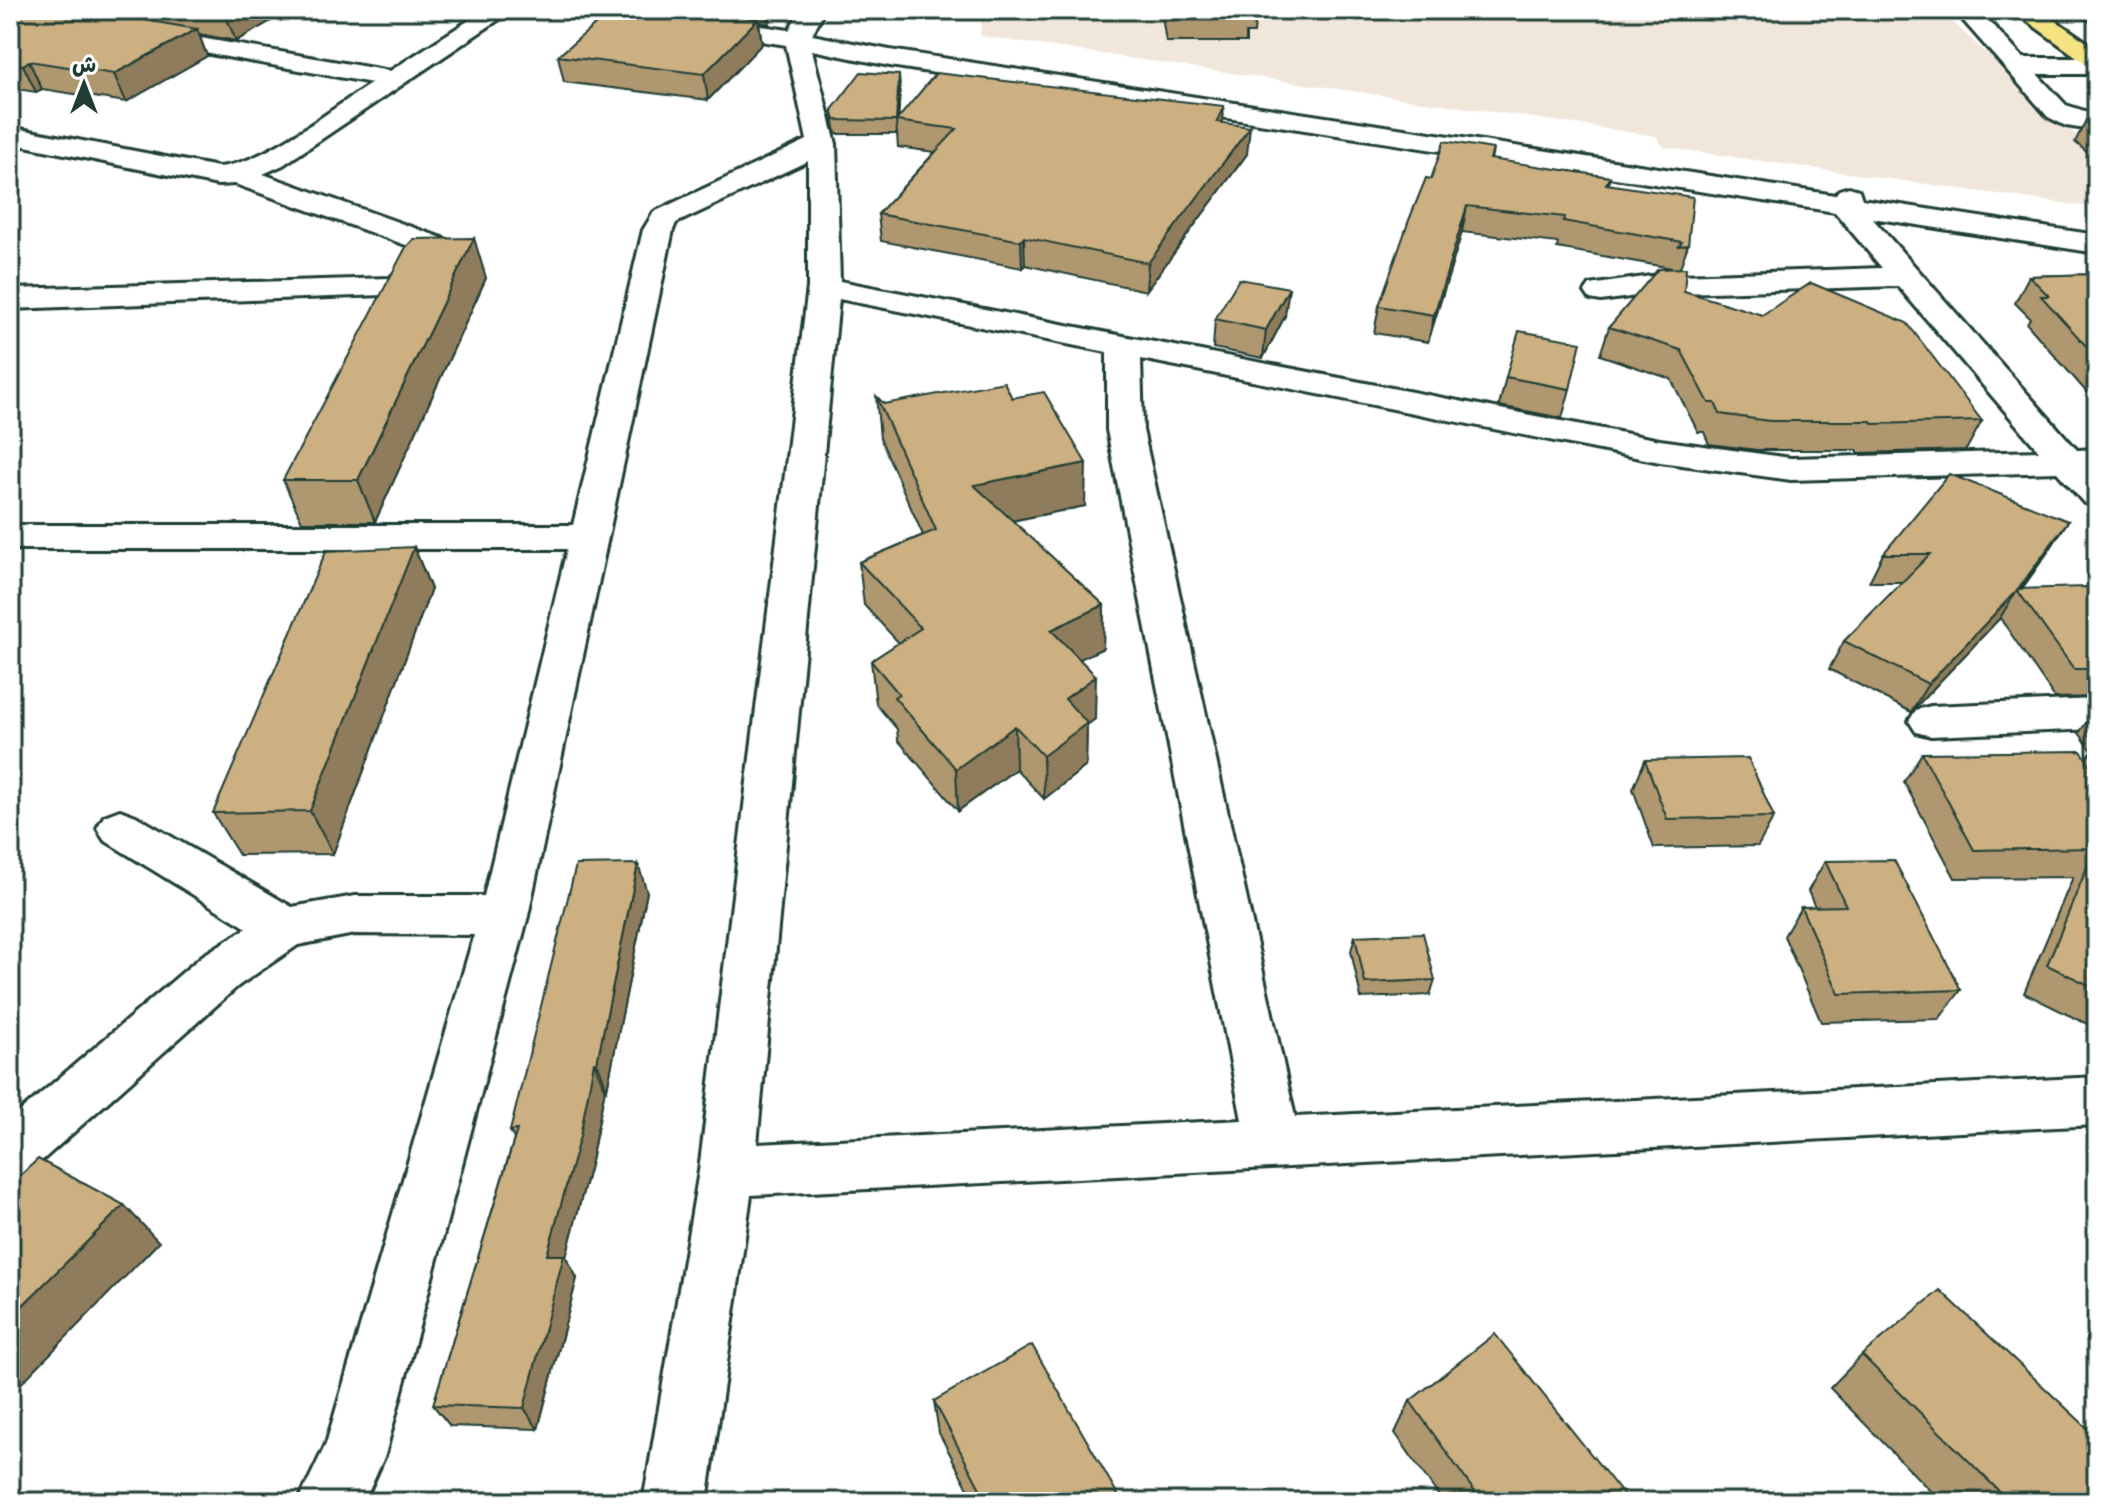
<svg xmlns="http://www.w3.org/2000/svg" width="2107" height="1512" viewBox="0 0 2107 1512" font-family="Delius,'Playpen Sans Arabic',sans-serif">
<rect width="100%" height="100%" fill="#fff"/>
<filter id="ink" filterUnits="userSpaceOnUse"><feTurbulence type="fractalNoise" baseFrequency=".0125" numOctaves="2"/><feDisplacementMap in="SourceGraphic" scale="16" xChannelSelector="R" yChannelSelector="G"/><feConvolveMatrix kernelMatrix="1 2 1 2 8 2 1 2 1" color-interpolation-filters="sRGB"/></filter>
<g filter="url(#ink)">
<path fill="#f0e7da" d="M 982,10 L 1939,10 L 2097,154 L 2097,208 L 1663,147 L 1656,136 L 980,36 Z"/>
<g fill="none" stroke-linecap="round" stroke-linejoin="round">
<g stroke="#1f3d34" stroke-width="6">
<g id="minor">
<path d="M 485,10 L 513,10 L 283,165 L 263,174 L 448,240 L 452,246 L 448,252 L 410,294 L 10,309 L 10,289 L 390,278 L 417,249 L 235,184 L 218,185 L 10,143 L 10,127 L 218,167 C 262,165 333,108 372,83 L 143,42 L 134,40 L 131,35 L 134,30 L 143,28 L 390,71 Z"/>
<path d="M 595,10 L 655,10 L 789,30 L 800,10 L 824,10 L 812,35 L 890,50 L 1835,195 L 1839,190 L 1849,187 L 1859,190 L 1862,199 L 2097,235 L 2097,253 L 1872,218 L 2077,450 L 2097,449 L 2097,506 L 2084,503 L 2057,472 L 1791,480 L 1660,462 L 1141,359 L 1143,430 L 1295,1117 L 2097,1077 L 2097,1125 L 751,1195 L 707,1502 L 643,1502 L 699,1171 L 808,287 L 808,161 L 676,223 L 673,230 L 528,916 L 385,1455 L 364,1502 L 298,1502 L 326,1444 L 474,935 L 355,934 L 298,945 L 238,986 L 29,1172 L 10,1179 L 10,1120 L 202,956 L 247,928 L 104,840 L 97,828 L 104,816 L 120,810 L 136,816 L 292,907 L 355,896 L 484,896 L 567,549 L 10,549 L 10,525 L 573,525 L 643,230 L 654,212 L 807,140 L 786,45 L 607,17 L 599,15 ZM 812,50 L 890,66 L 1835,212 L 1882,268 L 1651,276 L 1590,285 L 1585,292 L 1590,299 L 1601,301 L 1651,294 L 1898,286 L 2039,451 L 1791,458 L 1660,440 L 840,281 L 836,144 ZM 839,299 L 1107,352 L 1107,430 L 1242,1120 L 757,1144 Z"/>
<path d="M 1954,10 L 1979,10 L 2023,58 L 2097,58 L 2097,74 L 2037,74 L 2066,105 L 2097,115 L 2097,131 L 2066,126 L 2048,117 Z"/>
<path d="M 2097,699 L 2097,729 L 1931,736 L 1916,732 L 1909,721 L 1916,710 L 1931,706 Z"/>
</g>
</g>
<g stroke="#1f3d34" stroke-width="6">
<g id="highway">
<path d="M 2012,10 L 2040,10 L 2097,49 L 2097,68 L 2088,65 Z"/>
<path d="M 2079,10 L 2097,10 L 2097,21 L 2088,19 Z"/>
</g>
</g>
<use href="#minor" fill="#fff" fill-rule="evenodd"/>
<use href="#highway" fill="#f5e382" fill-rule="evenodd"/>
</g>
<g fill="#af9770" stroke="#1f3d34" stroke-width="2">
<path d="M 10,10 L 290,10 L 236,41 L 199,34 L 207,56 L 126,102 L 42,89 L 36,92 L 10,88 Z"/>
<path d="M 613,10 L 772,10 L 769,24 L 759,22 L 762,44 L 708,100 L 564,82 L 558,56 Z"/>
<path d="M 1161,10 L 1256,10 L 1254,33 L 1246,33 L 1246,42 L 1166,42 Z"/>
<path d="M 900,89 L 898,119 L 1222,123 L 1247,154 L 1146,291 L 1025,265 L 1022,268 L 881,241 L 878,214 L 935,152 L 898,147 L 897,134 L 836,134 L 832,110 Z"/>
<path d="M 2088,116 L 2097,116 L 2097,161 L 2075,142 Z"/>
<path d="M 1493,149 L 1491,160 L 1610,177 L 1608,184 L 1688,245 L 1680,268 L 1684,291 L 1982,421 L 1966,450 L 1859,453 L 1857,450 L 1757,450 L 1709,444 L 1704,432 L 1698,432 L 1671,379 L 1600,355 L 1609,327 L 1671,268 L 1557,248 L 1558,243 L 1462,232 L 1428,342 L 1374,333 L 1379,306 L 1431,179 Z"/>
<path d="M 2097,274 L 2097,404 L 2027,324 L 2030,318 L 2015,303 L 2029,276 Z"/>
<path d="M 486,278 L 375,522 L 302,522 L 283,480 Z"/>
<path d="M 1285,316 L 1263,358 L 1213,348 L 1215,319 Z"/>
<path d="M 1506,377 L 1570,389 L 1562,418 L 1499,406 Z"/>
<path d="M 876,396 L 884,404 L 1012,398 L 1085,506 L 1012,521 L 1104,605 L 1103,648 L 1079,659 L 1095,719 L 1087,725 L 1086,766 L 1044,799 L 1016,769 L 958,811 L 898,740 L 897,729 L 876,704 L 871,661 L 899,643 L 864,605 L 859,562 L 923,535 L 880,438 Z"/>
<path d="M 2068,521 L 2050,549 L 2022,589 L 2097,601 L 2097,697 L 2055,698 L 2000,618 L 1911,712 L 1829,669 L 1844,641 L 1902,582 L 1869,582 L 1883,554 Z"/>
<path d="M 414,547 L 431,589 L 333,854 L 239,855 L 213,813 Z"/>
<path d="M 2097,707 L 2097,1029 L 2024,993 L 2073,877 L 1955,878 L 1904,782 L 1922,753 L 2086,758 L 2092,751 L 2079,733 Z"/>
<path d="M 1645,760 L 1774,817 L 1758,846 L 1654,848 L 1633,789 Z"/>
<path d="M 1825,861 L 1961,990 L 1939,1019 L 1821,1022 L 1784,936 L 1801,907 L 1815,907 L 1808,891 Z"/>
<path d="M 647,892 L 607,1089 L 605,1089 L 591,1161 L 566,1257 L 577,1278 L 538,1429 L 450,1426 L 433,1405 L 514,1139 L 510,1131 Z"/>
<path d="M 1355,936 L 1435,980 L 1430,995 L 1361,998 L 1351,951 Z"/>
<path d="M 1862,1355 L 2097,1502 L 1941,1502 L 1830,1388 Z"/>
<path d="M 934,1401 L 1122,1502 L 975,1502 L 939,1433 Z"/>
<path d="M 1410,1401 L 1629,1502 L 1443,1502 L 1395,1433 Z"/>
</g>
<g fill="#8f7b5b" stroke="#1f3d34" stroke-width="2">
<path d="M 232,10 L 290,10 L 236,41 L 225,14 Z"/>
<path d="M 767,10 L 772,10 L 769,24 Z"/>
<path d="M 758,19 L 762,44 L 708,100 L 704,74 Z"/>
<path d="M 197,29 L 207,56 L 126,102 L 114,74 Z"/>
<path d="M 29,61 L 42,89 L 36,92 L 23,65 Z"/>
<path d="M 899,75 L 900,89 L 898,121 L 896,121 L 897,135 L 896,121 Z"/>
<path d="M 1224,106 L 1222,132 L 1217,122 Z"/>
<path d="M 1250,127 L 1247,154 L 1146,291 L 1148,263 Z"/>
<path d="M 1467,206 L 1462,232 L 1428,342 L 1434,315 Z"/>
<path d="M 1024,237 L 1025,265 L 1022,268 L 1021,241 Z"/>
<path d="M 474,238 L 486,278 L 375,522 L 358,480 Z"/>
<path d="M 1289,288 L 1285,316 L 1263,358 L 1266,330 Z"/>
<path d="M 1086,463 L 1085,506 L 976,528 L 974,485 Z"/>
<path d="M 2068,521 L 2050,549 L 2019,592 L 2018,590 Z"/>
<path d="M 414,547 L 431,589 L 333,854 L 310,811 Z"/>
<path d="M 2017,590 L 2000,618 L 1911,712 L 1928,684 Z"/>
<path d="M 1104,605 L 1103,648 L 1051,673 L 1051,630 Z"/>
<path d="M 1096,676 L 1095,719 L 1087,725 L 1086,766 L 1044,799 L 1043,756 L 1065,699 Z"/>
<path d="M 1015,726 L 1016,769 L 958,811 L 956,769 Z"/>
<path d="M 638,864 L 647,892 L 607,1089 L 597,1062 Z"/>
<path d="M 594,1062 L 605,1089 L 591,1161 L 566,1257 L 577,1278 L 538,1429 L 524,1408 L 547,1255 Z"/>
<path d="M 124,1205 L 159,1242 L 10,1395 L 10,1318 Z"/>
</g>
<g fill="#ccb082" stroke="#1f3d34" stroke-width="2">
<path d="M 10,10 L 86,10 L 197,29 L 114,74 L 29,61 L 23,65 L 10,63 Z"/>
<path d="M 203,10 L 232,10 L 225,14 Z"/>
<path d="M 613,10 L 698,10 L 758,19 L 704,74 L 558,56 Z"/>
<path d="M 861,72 L 899,75 L 896,121 L 835,120 L 832,110 Z"/>
<path d="M 936,73 L 1224,106 L 1217,122 L 1250,127 L 1148,263 L 1024,237 L 1021,241 L 878,214 L 957,129 L 896,121 Z"/>
<path d="M 2088,116 L 2097,116 L 2097,124 Z"/>
<path d="M 1444,141 L 1493,149 L 1490,159 L 1610,177 L 1606,184 L 1693,197 L 1688,245 L 1679,246 L 1682,242 L 1563,221 L 1565,217 L 1467,206 L 1434,315 L 1379,306 L 1409,220 L 1426,178 L 1431,179 Z"/>
<path d="M 474,238 L 358,480 L 283,480 L 406,247 L 414,239 Z"/>
<path d="M 1686,268 L 1684,291 L 1762,315 L 1811,283 L 1907,323 L 1982,421 L 1873,424 L 1871,421 L 1769,421 L 1720,414 L 1715,403 L 1709,403 L 1681,350 L 1609,327 L 1658,269 Z"/>
<path d="M 2097,274 L 2097,358 L 2041,296 L 2049,296 L 2029,276 Z"/>
<path d="M 1239,279 L 1289,288 L 1266,330 L 1215,319 Z"/>
<path d="M 1519,331 L 1581,342 L 1570,389 L 1506,377 Z"/>
<path d="M 1004,382 L 1012,398 L 1044,392 L 1086,463 L 974,485 L 1104,605 L 1051,630 L 1096,676 L 1065,699 L 1087,723 L 1043,756 L 1015,726 L 956,769 L 894,697 L 899,694 L 871,661 L 921,628 L 859,562 L 936,530 L 876,396 L 884,404 Z"/>
<path d="M 1949,474 L 2068,521 L 2018,589 L 2087,587 L 2097,601 L 2097,669 L 2074,669 L 2017,590 L 1928,684 L 1844,641 L 1930,554 L 1883,554 Z"/>
<path d="M 414,547 L 310,811 L 213,813 L 326,551 Z"/>
<path d="M 2081,751 L 2097,775 L 2097,989 L 2047,965 L 2095,848 L 1974,850 L 1922,753 Z"/>
<path d="M 1748,758 L 1774,817 L 1667,819 L 1645,760 Z"/>
<path d="M 1894,860 L 1961,990 L 1839,994 L 1801,907 L 1846,906 L 1825,861 Z"/>
<path d="M 638,864 L 597,1062 L 594,1062 L 580,1136 L 547,1255 L 564,1255 L 524,1408 L 433,1405 L 517,1130 L 510,1131 L 576,865 Z"/>
<path d="M 1423,933 L 1435,980 L 1365,983 L 1355,936 Z"/>
<path d="M 38,1159 L 124,1205 L 10,1318 L 10,1185 Z"/>
<path d="M 1940,1290 L 2097,1437 L 2097,1502 L 2010,1502 L 1862,1355 Z"/>
<path d="M 1495,1334 L 1629,1502 L 1482,1502 L 1410,1401 Z"/>
<path d="M 1032,1345 L 1122,1502 L 987,1502 L 934,1401 Z"/>
</g>
</g>
<rect width="2107" height="1512" fill="none" stroke="#fff" stroke-width="40"/>
<rect x="20" y="20" width="2067" height="1472" fill="none" stroke="#1f3d34" stroke-width="3" filter="url(#ink)"/>
<g transform="translate(84 84)" stroke="#ffffff" stroke-width="6" paint-order="stroke">
<path d="M0-6L14 30L0 20L-14 30Z" fill="#1f3d34"/>
<text y="-12" font-size="22" font-weight="bold" text-anchor="middle" fill="#1f3d34">ش</text>
</g>
</svg>
